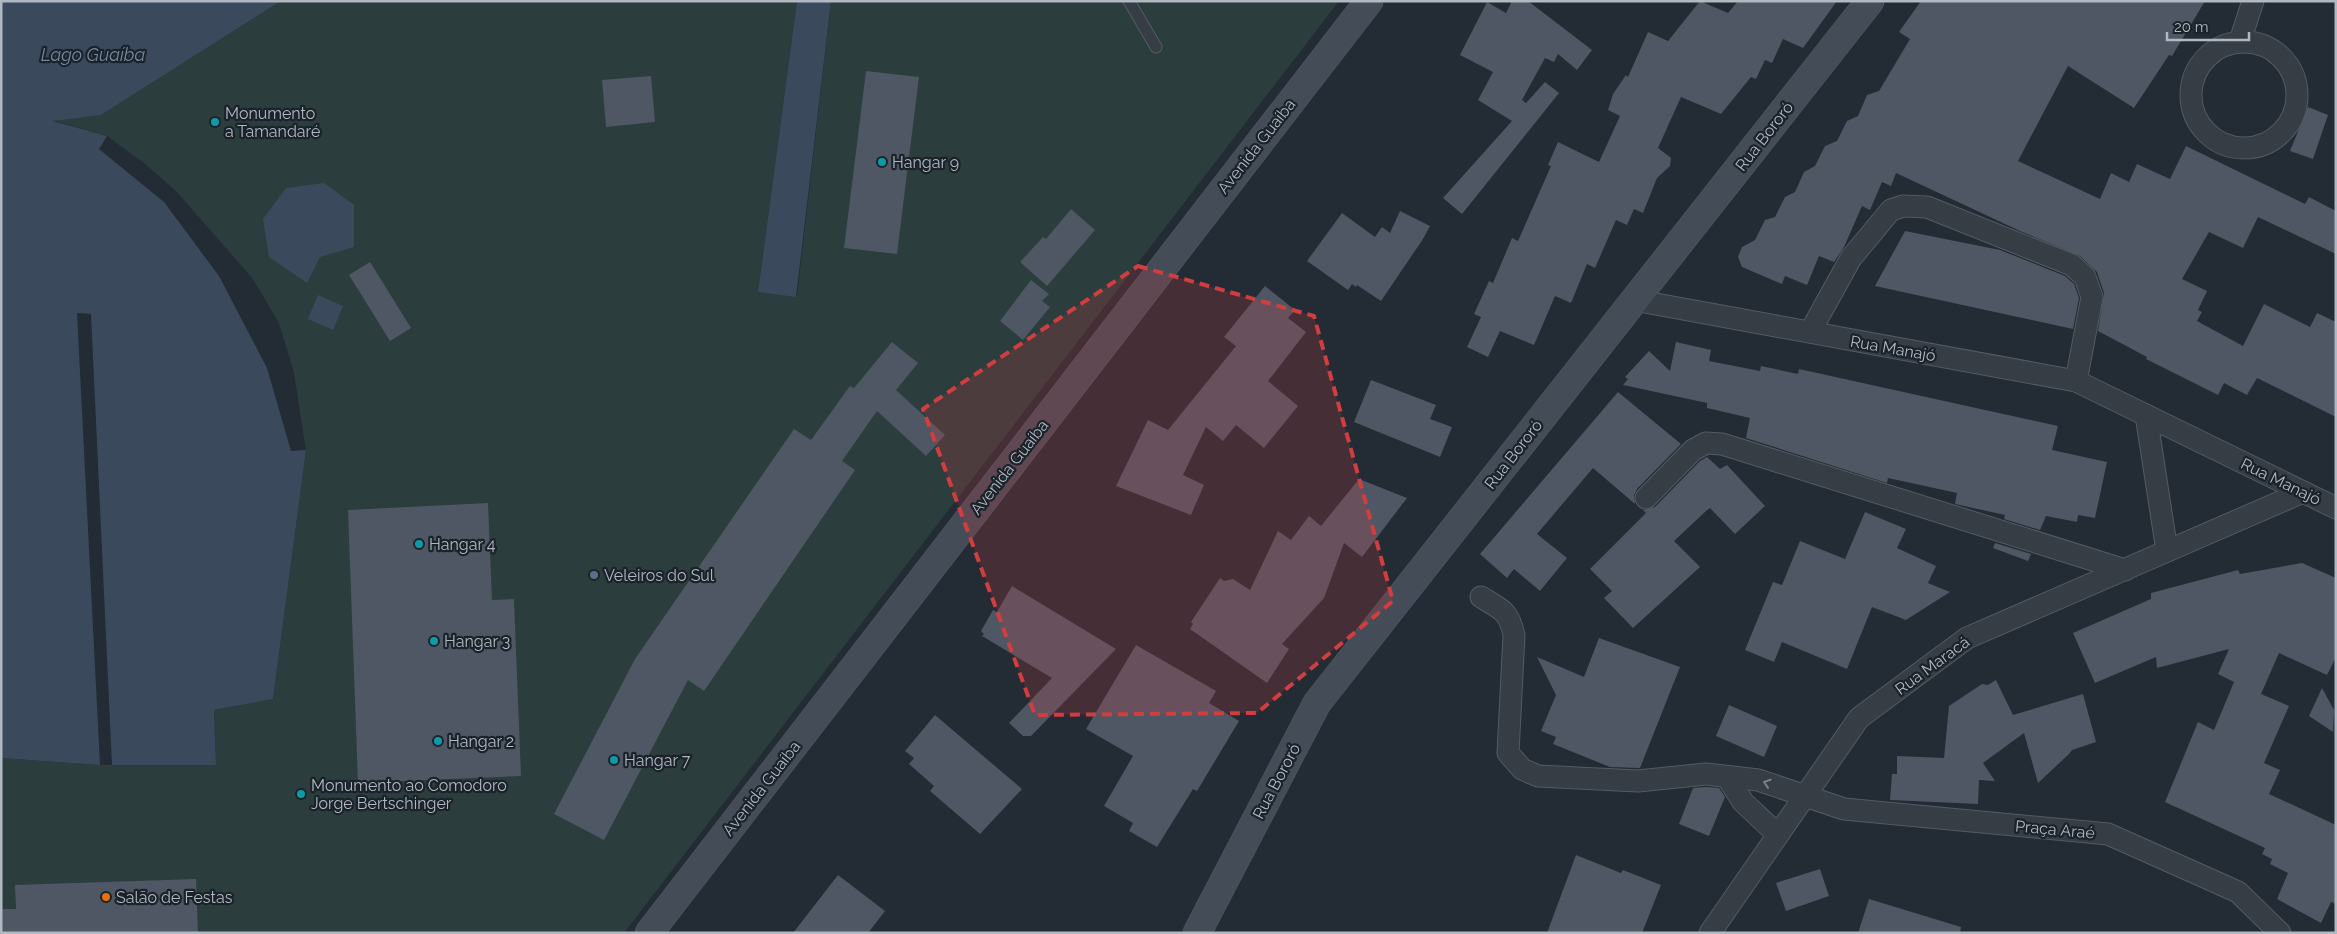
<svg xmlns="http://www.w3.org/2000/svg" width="2337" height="934" viewBox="0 0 2337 934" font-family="Raleway,sans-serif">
<rect width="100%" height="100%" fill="#232b34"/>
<path fill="#2b3d3c" d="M 281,1 L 797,1 L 758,292 L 797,296 L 831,1 L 1339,1 L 624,933 L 1,933 L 1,758 L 100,765 L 216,765 L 214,710 L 273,699 L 306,450 L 299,417 L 253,279 L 176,191 L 144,163 L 107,136 L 52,120 L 101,115 Z"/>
<g fill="#3a4a5c">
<path d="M 1,1 L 281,1 L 101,115 L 53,121 L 107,136 L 144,163 L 176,191 L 253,279 L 279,323 L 294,372 L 306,450 L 273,699 L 214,710 L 216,765 L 100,765 L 1,758 Z"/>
<path d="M 797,1 L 831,1 L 796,297 L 758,292 Z"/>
<path d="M 324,183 L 354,205 L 354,247 L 320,257 L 307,283 L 269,257 L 263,219 L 286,188 Z"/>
<path d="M 318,295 L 343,306 L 333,330 L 308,319 Z"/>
</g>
<g fill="#232b34">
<path d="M 107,136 L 144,163 L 176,191 L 253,279 L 279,323 L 294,372 L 306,450 L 291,451 L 267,368 L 219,276 L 164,202 L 99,149 Z"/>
<path d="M 77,313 L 91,314 L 112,765 L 100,765 Z"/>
</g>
<g fill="#4e5763">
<path d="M 1512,1 L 1528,1 L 1592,50 L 1577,70 L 1558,54 L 1554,62 L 1545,58 L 1522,100 L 1526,103 L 1545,82 L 1559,93 L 1462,214 L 1443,198 L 1512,121 L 1478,100 L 1493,72 L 1460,55 L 1487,2 L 1506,13 Z"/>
<path d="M 1700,1 L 1728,13 L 1738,1 L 1837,1 L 1803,48 L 1783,39 L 1772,63 L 1765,60 L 1756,79 L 1751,77 L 1721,114 L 1681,97 L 1658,148 L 1671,158 L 1670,166 L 1657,178 L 1643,213 L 1634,209 L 1627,225 L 1616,220 L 1595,268 L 1587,264 L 1571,303 L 1555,296 L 1534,345 L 1500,331 L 1488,357 L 1467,347 L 1481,317 L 1474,314 L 1489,281 L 1493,283 L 1512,238 L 1518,241 L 1551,166 L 1548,165 L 1558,142 L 1599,162 L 1620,116 L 1608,110 L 1613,94 L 1626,75 L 1628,77 L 1648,32 L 1668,41 Z"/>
<path d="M 1921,1 L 2205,1 L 2172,56 L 2169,55 L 2134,108 L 2068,66 L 2018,161 L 2100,199 L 2111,173 L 2129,182 L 2137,164 L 2170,179 L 2186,146 L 2305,204 L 2309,197 L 2336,211 L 2336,254 L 2258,217 L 2243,248 L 2209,232 L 2182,279 L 2207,291 L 2198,310 L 2202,312 L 2197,321 L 2243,346 L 2264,304 L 2310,327 L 2317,313 L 2336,322 L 2336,417 L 2257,378 L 2247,395 L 2224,383 L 2218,395 L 2146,359 L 2147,357 L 2098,331 L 2104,293 L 2097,272 L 2080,256 L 2020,231 L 1896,173 L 1891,186 L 1882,182 L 1870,210 L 1862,206 L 1844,247 L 1834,262 L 1819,256 L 1807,285 L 1785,276 L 1782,284 L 1742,267 L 1738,257 L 1742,247 L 1755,240 L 1765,220 L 1775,217 L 1785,197 L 1795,192 L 1804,172 L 1815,166 L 1825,146 L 1837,141 L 1847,121 L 1858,116 L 1867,95 L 1879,91 L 1910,39 L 1899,32 Z"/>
<path d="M 866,71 L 919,77 L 897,254 L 844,248 Z"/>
<path d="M 651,76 L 655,122 L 606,127 L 602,80 Z"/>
<path d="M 2308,107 L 2328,115 L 2313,159 L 2290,151 Z"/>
<path d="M 1071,209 L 1095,230 L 1047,286 L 1020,262 L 1043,237 L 1046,239 Z"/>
<path d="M 1400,211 L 1430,226 L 1423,239 L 1381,301 L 1357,285 L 1356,287 L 1352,284 L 1348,290 L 1307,261 L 1342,213 L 1375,237 L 1382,227 L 1390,233 Z"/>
<path d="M 1905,231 L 2000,250 L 2065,276 L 2074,284 L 2079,298 L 2073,329 L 1875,286 Z"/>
<path d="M 370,262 L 411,328 L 390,341 L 349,275 Z"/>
<path d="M 1031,280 L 1049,294 L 1042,301 L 1050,307 L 1023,340 L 1000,321 Z"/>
<path d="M 1265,286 L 1295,310 L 1288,318 L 1306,332 L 1268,381 L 1298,406 L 1264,448 L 1236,425 L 1223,441 L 1206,427 L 1183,475 L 1204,485 L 1191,515 L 1116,486 L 1148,420 L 1168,430 L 1236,346 L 1224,337 Z"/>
<path d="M 892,342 L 918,363 L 896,390 L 945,435 L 926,456 L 877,411 L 842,461 L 855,470 L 704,691 L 688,680 L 604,840 L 554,814 L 635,659 L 794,429 L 811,440 L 850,386 L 854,388 Z"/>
<path d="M 1676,342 L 1711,350 L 1709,361 L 1760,371 L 1761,366 L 1798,374 L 1799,369 L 2058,426 L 2052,450 L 2107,462 L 2095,518 L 2078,515 L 2077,522 L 2046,516 L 2040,530 L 2004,519 L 2005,515 L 1955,504 L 1957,493 L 1888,478 L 1887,483 L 1746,438 L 1750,418 L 1707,408 L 1707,403 L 1623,385 L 1628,379 L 1625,377 L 1649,351 L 1670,371 Z"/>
<path d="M 1371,380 L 1436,405 L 1430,419 L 1452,427 L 1440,457 L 1354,422 Z"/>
<path d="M 1618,392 L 1681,444 L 1637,489 L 1634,495 L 1635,504 L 1593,468 L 1537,534 L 1567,558 L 1540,591 L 1514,569 L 1507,578 L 1480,554 Z"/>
<path d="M 1707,457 L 1720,469 L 1727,465 L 1765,506 L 1735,534 L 1710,508 L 1706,511 L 1674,541 L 1700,567 L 1633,628 L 1604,598 L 1612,591 L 1590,569 L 1646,513 L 1643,510 L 1655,507 L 1700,461 Z"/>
<path d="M 1359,479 L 1407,498 L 1362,557 L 1344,543 L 1324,598 L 1282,644 L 1289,649 L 1267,683 L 1190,629 L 1193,624 L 1191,622 L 1220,578 L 1224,581 L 1233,579 L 1250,590 L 1278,531 L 1291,540 L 1309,516 L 1321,526 Z"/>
<path d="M 488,503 L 492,600 L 514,599 L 521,776 L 358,783 L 348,510 Z"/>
<path d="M 1865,512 L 1906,529 L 1897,548 L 1936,566 L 1928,583 L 1950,592 L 1906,620 L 1872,607 L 1847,669 L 1782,642 L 1774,662 L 1745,650 L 1773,582 L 1782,585 L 1800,541 L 1845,559 Z"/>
<path d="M 1995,543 L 2031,554 L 2028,561 L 1993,548 Z"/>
<path d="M 2302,563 L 2336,578 L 2336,657 L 2327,675 L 2279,653 L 2261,694 L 2289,706 L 2264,763 L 2280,770 L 2269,794 L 2336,825 L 2336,904 L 2331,902 L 2321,923 L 2277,899 L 2288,873 L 2270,864 L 2272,859 L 2262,854 L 2265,848 L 2165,802 L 2198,722 L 2214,730 L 2234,682 L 2218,674 L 2229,649 L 2157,668 L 2156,657 L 2095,683 L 2073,633 L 2151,599 L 2151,593 L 2238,570 L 2240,574 Z"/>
<path d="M 1012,586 L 1116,649 L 1031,736 L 1023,736 L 1009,723 L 1052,678 L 982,636 L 984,634 L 981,631 L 993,610 L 997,612 Z"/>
<path d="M 1599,638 L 1680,667 L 1640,768 L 1610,767 L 1553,744 L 1556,737 L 1541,731 L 1556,695 L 1537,657 L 1584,677 Z"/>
<path d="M 1136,645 L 1216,691 L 1209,703 L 1239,721 L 1197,791 L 1193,789 L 1157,847 L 1129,831 L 1133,823 L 1104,806 L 1133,756 L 1086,729 Z"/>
<path d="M 1996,680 L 2013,715 L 2083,694 L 2096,742 L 2072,750 L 2069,754 L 2038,783 L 2024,733 L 1983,763 L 1995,781 L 1979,780 L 1978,804 L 1890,800 L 1892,774 L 1897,774 L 1897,756 L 1944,758 L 1949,706 L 1982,684 L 1988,685 Z"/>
<path d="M 2322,688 L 2334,710 L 2333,732 L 2309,716 Z"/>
<path d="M 1729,705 L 1777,726 L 1764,757 L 1716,736 Z"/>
<path d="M 935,715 L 1022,789 L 980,834 L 930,791 L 934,786 L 909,764 L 914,758 L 905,751 Z"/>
<path d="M 1706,787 L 1719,788 L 1725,797 L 1709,836 L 1679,824 L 1693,788 Z"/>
<path d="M 1576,855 L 1621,873 L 1623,870 L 1661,885 L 1642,933 L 1547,933 Z"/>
<path d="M 1820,869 L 1829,896 L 1786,911 L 1776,883 Z"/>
<path d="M 838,875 L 885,911 L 868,933 L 793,933 Z"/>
<path d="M 196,879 L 198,933 L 1,933 L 1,909 L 16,909 L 15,885 Z"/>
<path d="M 1869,899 L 1961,927 L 1960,933 L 1858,933 Z"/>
</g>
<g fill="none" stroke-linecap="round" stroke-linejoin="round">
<g stroke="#535b63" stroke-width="13">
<path id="lane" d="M 1129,1 L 1156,47"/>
</g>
<g stroke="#535b63" stroke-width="23">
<g id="street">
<path d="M 2240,41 L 2253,1"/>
<circle cx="2244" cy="95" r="53"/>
<path d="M 1634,300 L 2076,381 L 2336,508"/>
<path d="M 1810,332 L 1851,258 L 1891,210 L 1903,206 L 1927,207 L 2072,265 L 2085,277 L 2092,297 L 2076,381"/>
<path d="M 2146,415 L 2167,551"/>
<path d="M 1646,498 L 1693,450 L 1706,443 L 1722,444 L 2125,570"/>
<path d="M 1481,597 C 1501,609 1509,611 1514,635 L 1508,753 L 1522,769 L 1538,776 L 1638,781 L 1706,774 L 1758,780 L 1844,809 L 2108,834 L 2238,892 L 2280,933"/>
<path d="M 1727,777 L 1743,802 L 1778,835"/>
<path d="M 1710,933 L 1859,718 L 1967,638 L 2303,492"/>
</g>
</g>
<g stroke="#535b63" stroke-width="29">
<g id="secondary">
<path d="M 649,933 L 1369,1"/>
<path d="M 1197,933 L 1317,703 L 1870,1"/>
</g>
</g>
<use href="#lane" stroke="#363d45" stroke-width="11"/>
<use href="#street" stroke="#363d45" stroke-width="21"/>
<use href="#secondary" stroke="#444c58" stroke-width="28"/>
</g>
<defs><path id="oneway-chevron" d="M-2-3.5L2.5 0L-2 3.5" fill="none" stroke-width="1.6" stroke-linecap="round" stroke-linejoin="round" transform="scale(1.25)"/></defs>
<use stroke="#79818a" href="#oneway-chevron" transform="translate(1767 783) rotate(-162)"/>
<path fill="#d03e3f" fill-opacity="0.2" stroke="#d03e3f" stroke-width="4" stroke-dasharray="10 6" stroke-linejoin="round" d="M 1138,266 L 1314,316 L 1393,601 L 1257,713 L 1035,715 L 923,409 Z"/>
<g fill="#0f9aa8" stroke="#1b222a" stroke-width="2">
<circle cx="215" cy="122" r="5"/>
<circle cx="882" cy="162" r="5"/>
<circle cx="419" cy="544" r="5"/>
<circle cx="434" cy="641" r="5"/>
<circle cx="438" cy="741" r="5"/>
<circle cx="614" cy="760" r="5"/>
<circle cx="301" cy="794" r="5"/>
</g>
<circle fill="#5c6f8a" stroke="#1b222a" stroke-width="2" cx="594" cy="575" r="5"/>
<circle fill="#e8710a" stroke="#1b222a" stroke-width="2" cx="106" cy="897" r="5"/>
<g text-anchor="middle" stroke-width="4.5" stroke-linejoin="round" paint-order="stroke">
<g font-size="16" fill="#b0b8c2" stroke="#1b222a" text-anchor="start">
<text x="225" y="119">Monumento<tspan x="225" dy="18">a Tamandaré</tspan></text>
<text x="892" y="168">Hangar 9</text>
<text x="429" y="550">Hangar 4</text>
<text x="604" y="581">Veleiros do Sul</text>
<text x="444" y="647">Hangar 3</text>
<text x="448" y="747">Hangar 2</text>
<text x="624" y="766">Hangar 7</text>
<text x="311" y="791">Monumento ao Comodoro<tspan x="311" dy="18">Jorge Bertschinger</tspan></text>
<text x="116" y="903">Salão de Festas</text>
</g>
<g font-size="16" fill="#b0b8c2" stroke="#1b222a">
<text transform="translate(1764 136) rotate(-52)" y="6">Rua Bororó</text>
<text transform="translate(1256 146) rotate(-52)" y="6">Avenida Guaíba</text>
<text transform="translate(1893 348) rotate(10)" y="6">Rua Manajó</text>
<text transform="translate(1513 454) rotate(-52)" y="6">Rua Bororó</text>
<text transform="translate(1009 467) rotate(-52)" y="6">Avenida Guaíba</text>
<text transform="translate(2281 481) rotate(26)" y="6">Rua Manajó</text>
<text transform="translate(1932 665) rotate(-36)" y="6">Rua Maracá</text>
<text transform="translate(1276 781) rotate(-62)" y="6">Rua Bororó</text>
<text transform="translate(761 788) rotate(-52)" y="6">Avenida Guaíba</text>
<text transform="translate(2055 829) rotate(5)" y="6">Praça Araé</text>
</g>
<g font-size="18" font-style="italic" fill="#748aa2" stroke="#1b222a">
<text x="93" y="61">Lago Guaíba</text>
</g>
</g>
<rect width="2337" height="934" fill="none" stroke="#b0b8c2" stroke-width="5"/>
<path d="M2167 32v8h82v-8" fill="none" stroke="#b0b8c2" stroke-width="2.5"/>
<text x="2174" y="32" font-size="15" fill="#b0b8c2" stroke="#1b222a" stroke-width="4" paint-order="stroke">20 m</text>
</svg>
